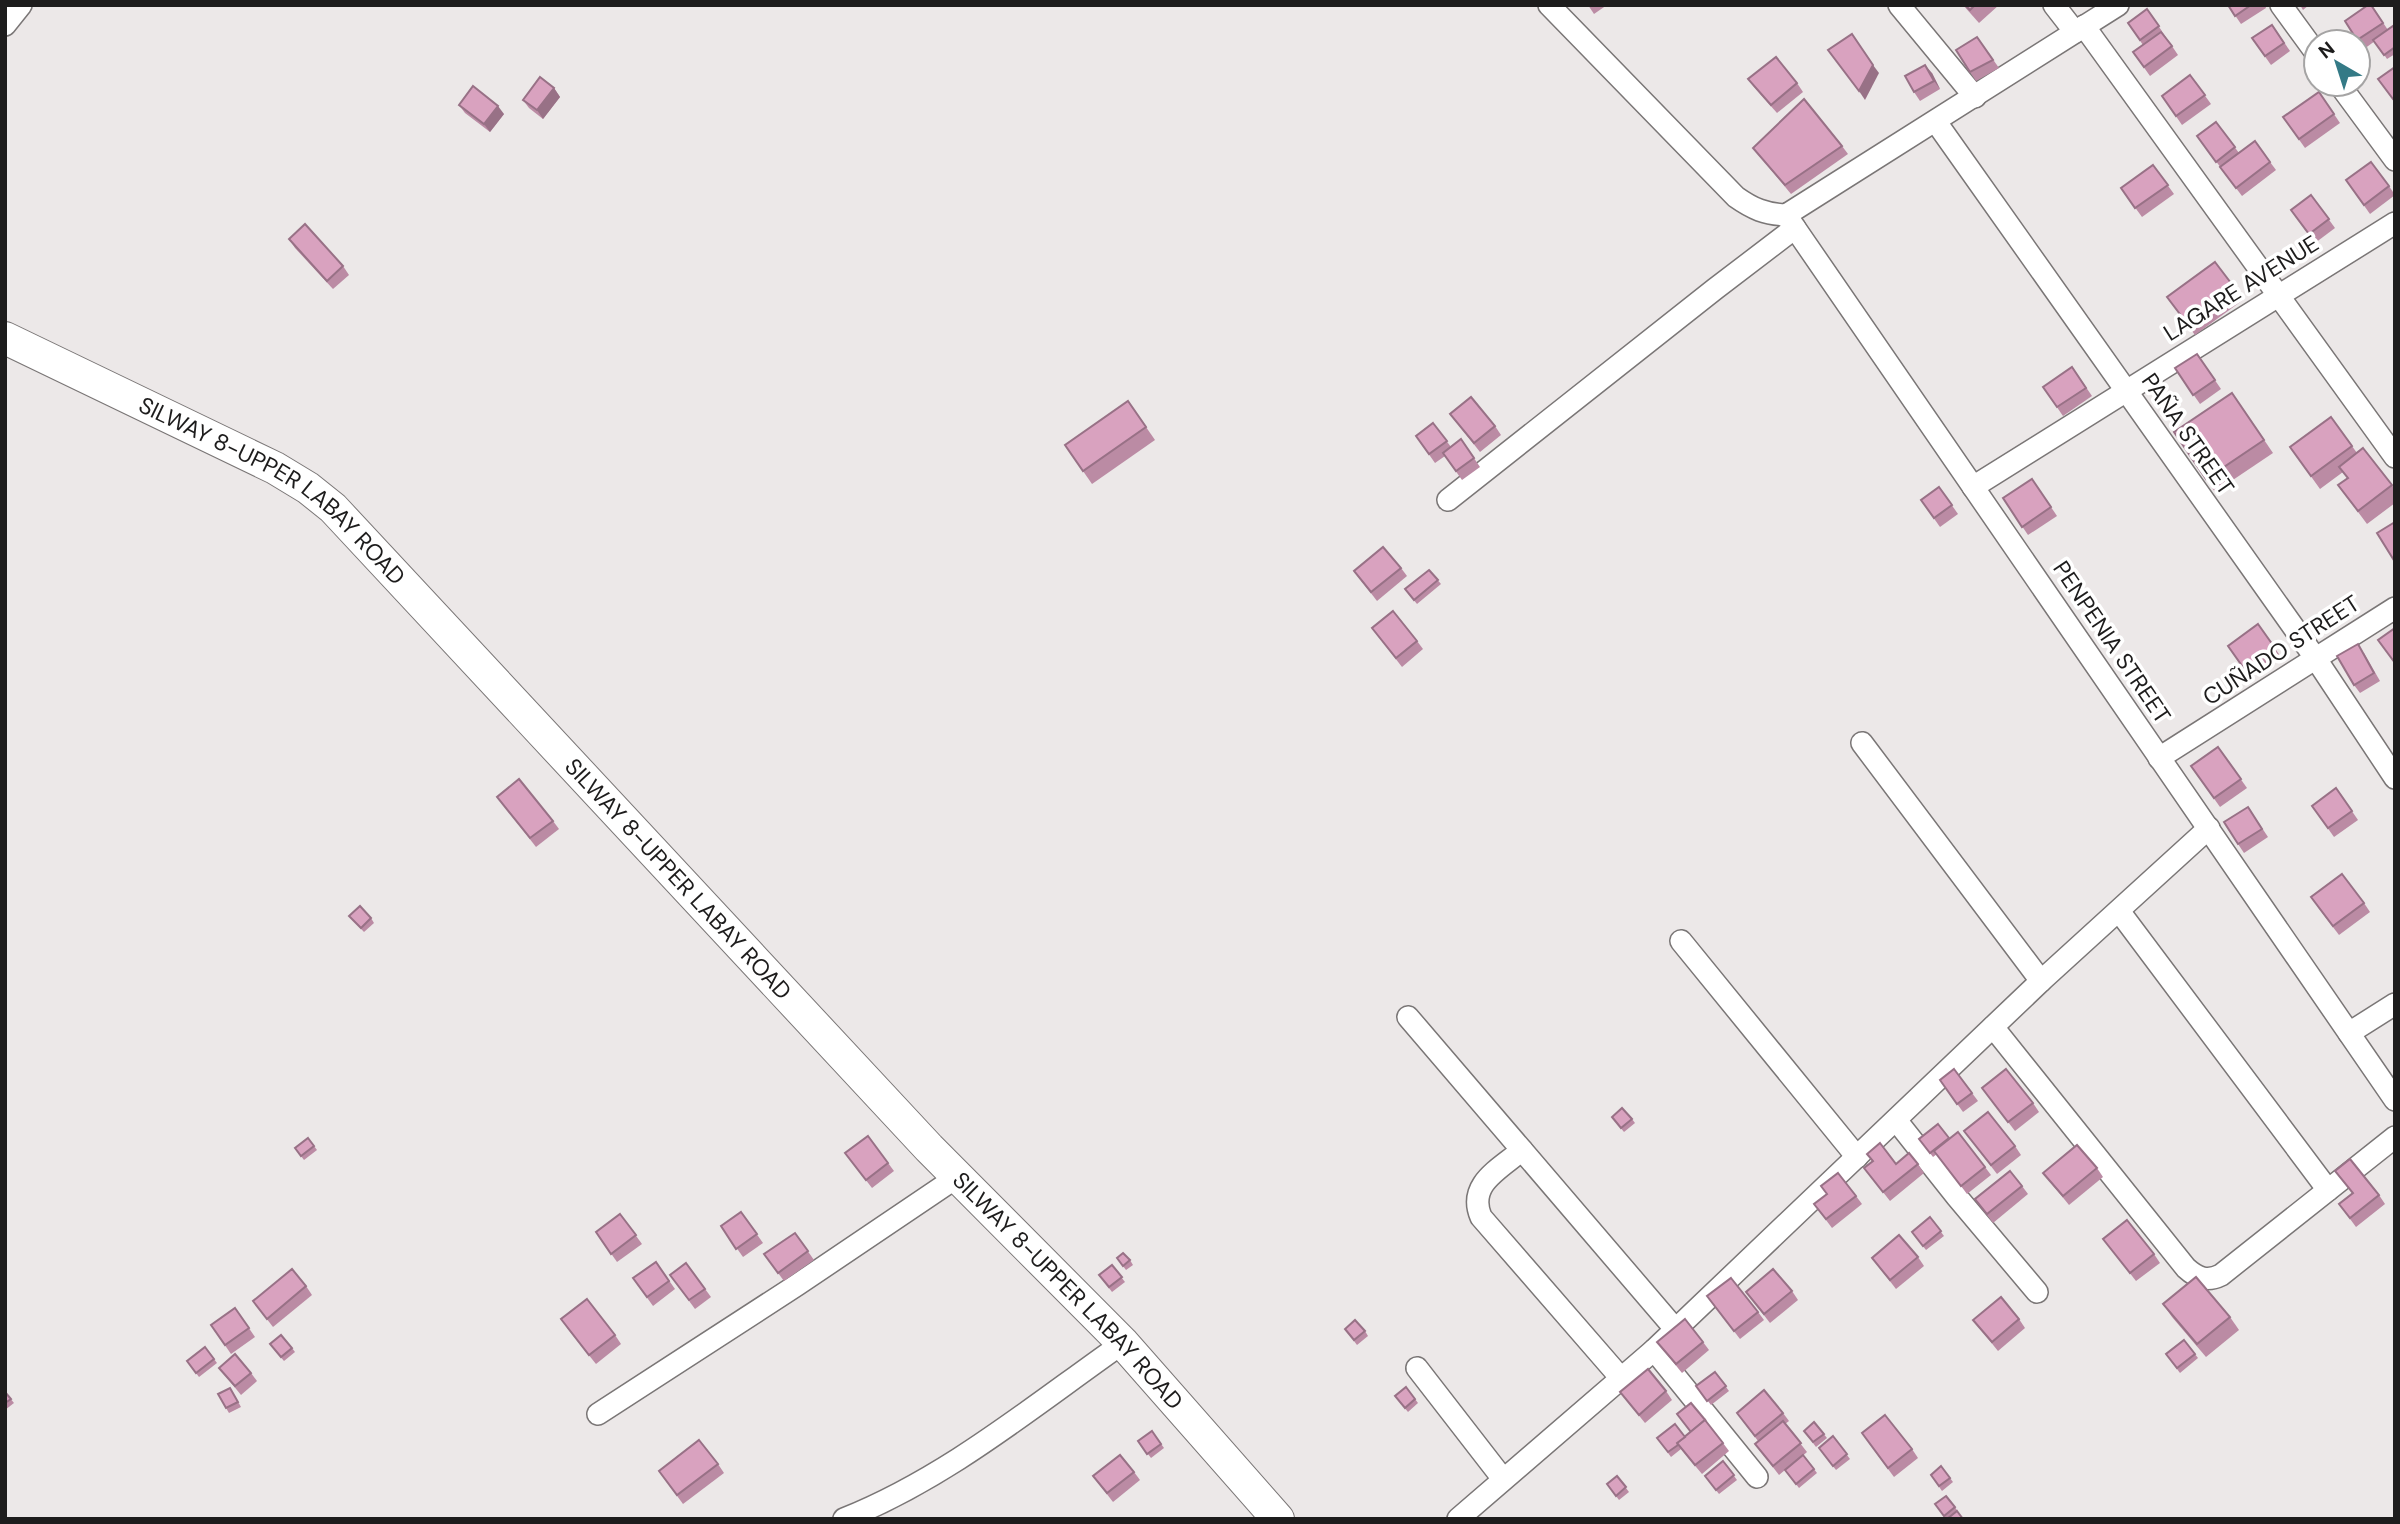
<svg xmlns="http://www.w3.org/2000/svg" width="2400" height="1524" viewBox="0 0 2400 1524" font-family="'DM Sans',sans-serif">
<rect width="100%" height="100%" fill="#ece8e8"/>
<g fill="none" stroke-linecap="round" stroke-linejoin="round">
<g stroke="#7a7676" stroke-width="24">
<g id="minor">
<path d="M 1549,5 L 1736,197 C 1753,209 1765,214 1786,215 L 2118,5"/>
<path d="M 1899,5 L 1975,97"/>
<path d="M 2054,5 L 2075,32"/>
<path d="M 2281,5 L 2316,53"/>
<path d="M 5,25 L 21,5"/>
<path d="M 2084,26 L 2395,457"/>
<path d="M 2339,84 L 2395,160"/>
<path d="M 1936,122 L 2316,659 L 2395,778"/>
<path d="M 1786,215 L 2395,1100"/>
<path d="M 1973,487 L 2395,223"/>
<path d="M 1448,500 L 1715,289 L 1795,228"/>
<path d="M 1862,743 L 2041,981"/>
<path d="M 2159,758 L 2395,608"/>
<path d="M 2119,911 L 2328,1190"/>
<path d="M 1681,941 L 1857,1157"/>
<path d="M 1408,1017 L 1676,1330"/>
<path d="M 1993,1027 L 2186,1268 C 2197,1278 2207,1282 2221,1275 L 2395,1137"/>
<path d="M 2349,1033 L 2395,1004"/>
<path d="M 1896,1120 L 1957,1197 L 2037,1292"/>
<path d="M 1522,1150 C 1500,1169 1467,1184 1481,1217 L 1620,1377"/>
<path d="M 1654,1350 L 1757,1477"/>
<path d="M 1417,1368 L 1503,1479"/>
<path d="M 598,1414 L 797,1285 L 957,1177"/>
<path d="M 844,1519 C 947,1478 1033,1406 1123,1343"/>
<path d="M 1458,1519 L 1654,1350 L 2041,981 L 2209,828"/>
</g>
</g>
<g stroke="#7a7676" stroke-width="34">
<g id="secondary">
<path id="s1" d="M 5,338 L 275,468 L 308,488 L 333,508 L 929,1148 L 1123,1343 L 1278,1519"/>
</g>
</g>
<use href="#minor" stroke="#fff" stroke-width="21"/>
<use href="#secondary" stroke="#fff" stroke-width="32"/>
</g>
<g fill="#bb8ba4">
<path d="M 1588,5 L 1607,5 L 1594,14 Z"/>
<path d="M 1963,5 L 1999,5 L 1979,23 Z"/>
<path d="M 2228,5 L 2265,5 L 2266,8 L 2241,24 Z"/>
<path d="M 2300,5 L 2309,5 L 2303,10 Z"/>
<path d="M 2371,5 L 2388,30 L 2395,29 L 2395,54 L 2387,59 L 2375,41 L 2364,49 L 2357,40 Z"/>
<path d="M 2147,9 L 2178,55 L 2150,76 L 2133,52 L 2143,45 L 2128,23 Z"/>
<path d="M 2272,25 L 2290,51 L 2271,65 L 2252,38 Z"/>
<path d="M 1977,37 L 1999,68 L 1976,81 L 1970,72 Z"/>
<path d="M 1932,73 L 1940,89 L 1920,101 L 1914,92 Z"/>
<path d="M 2190,75 L 2211,104 L 2182,125 L 2162,96 Z"/>
<path d="M 1748,79 L 1797,83 L 1803,92 L 1777,113 L 1754,87 Z"/>
<path d="M 554,88 L 560,97 L 543,119 L 529,108 L 523,100 Z"/>
<path d="M 2319,92 L 2340,123 L 2305,148 L 2283,117 Z"/>
<path d="M 459,105 L 504,114 L 490,132 L 465,113 Z"/>
<path d="M 2216,122 L 2239,153 L 2270,162 L 2276,170 L 2242,196 L 2197,136 Z"/>
<path d="M 1842,146 L 1848,154 L 1791,194 L 1753,148 Z"/>
<path d="M 2153,165 L 2174,194 L 2142,217 L 2121,188 Z"/>
<path d="M 2346,180 L 2389,186 L 2395,195 L 2370,214 Z"/>
<path d="M 2311,195 L 2335,228 L 2315,243 L 2291,210 Z"/>
<path d="M 289,239 L 343,266 L 349,275 L 333,289 L 295,248 Z"/>
<path d="M 2215,262 L 2243,300 L 2195,335 L 2167,297 Z"/>
<path d="M 2197,354 L 2221,389 L 2200,404 L 2175,368 Z"/>
<path d="M 2072,367 L 2092,396 L 2063,416 L 2043,387 Z"/>
<path d="M 2232,393 L 2273,453 L 2215,492 L 2174,432 Z"/>
<path d="M 1128,401 L 1155,440 L 1092,484 L 1065,445 Z"/>
<path d="M 1450,414 L 1495,426 L 1501,435 L 1480,452 Z"/>
<path d="M 2331,417 L 2357,453 L 2392,485 L 2395,490 L 2395,503 L 2367,524 L 2338,485 L 2347,478 L 2343,472 L 2320,489 L 2290,447 Z"/>
<path d="M 1433,423 L 1451,447 L 1461,439 L 1480,467 L 1462,480 L 1445,456 L 1435,463 L 1416,436 Z"/>
<path d="M 2032,479 L 2057,516 L 2028,535 L 2003,498 Z"/>
<path d="M 1939,487 L 1958,514 L 1940,527 L 1921,500 Z"/>
<path d="M 1401,568 L 1407,576 L 1377,601 L 1354,571 Z"/>
<path d="M 1429,570 L 1441,584 L 1417,604 L 1405,589 Z"/>
<path d="M 2258,624 L 2281,657 L 2251,678 L 2228,646 Z"/>
<path d="M 1372,628 L 1417,641 L 1423,649 L 1402,667 Z"/>
<path d="M 2364,653 L 2380,681 L 2360,693 L 2354,685 Z"/>
<path d="M 2218,747 L 2247,788 L 2220,807 L 2191,766 Z"/>
<path d="M 2336,788 L 2358,820 L 2334,837 L 2312,806 Z"/>
<path d="M 497,797 L 553,821 L 559,829 L 536,847 Z"/>
<path d="M 2248,807 L 2268,837 L 2244,853 L 2238,844 Z"/>
<path d="M 2364,903 L 2370,912 L 2339,935 L 2317,906 Z"/>
<path d="M 349,916 L 371,918 L 374,923 L 364,932 Z"/>
<path d="M 1954,1069 L 1978,1101 L 1963,1112 L 1940,1080 Z"/>
<path d="M 1982,1088 L 2033,1103 L 2039,1112 L 2015,1131 Z"/>
<path d="M 1612,1117 L 1632,1119 L 1635,1123 L 1624,1132 Z"/>
<path d="M 1938,1124 L 1949,1140 L 1985,1167 L 1991,1175 L 1967,1194 L 1937,1154 L 1933,1157 L 1919,1139 Z"/>
<path d="M 1964,1131 L 2015,1146 L 2021,1155 L 1997,1174 Z"/>
<path d="M 868,1136 L 894,1171 L 872,1188 L 845,1153 Z"/>
<path d="M 308,1138 L 317,1150 L 304,1160 L 295,1148 Z"/>
<path d="M 1867,1154 L 1896,1164 L 1918,1164 L 1924,1173 L 1890,1201 L 1864,1168 L 1872,1161 Z"/>
<path d="M 2097,1168 L 2103,1177 L 2069,1205 L 2043,1173 Z"/>
<path d="M 2335,1171 L 2379,1195 L 2385,1204 L 2356,1227 L 2339,1204 L 2352,1193 Z"/>
<path d="M 1821,1186 L 1856,1196 L 1862,1204 L 1832,1228 L 1814,1204 L 1827,1194 Z"/>
<path d="M 2022,1186 L 2028,1194 L 1993,1223 L 1975,1199 Z"/>
<path d="M 741,1212 L 763,1243 L 743,1257 L 721,1226 Z"/>
<path d="M 620,1214 L 642,1244 L 617,1262 L 596,1232 Z"/>
<path d="M 1930,1217 L 1944,1236 L 1926,1250 L 1912,1232 Z"/>
<path d="M 795,1233 L 814,1260 L 784,1281 L 764,1254 Z"/>
<path d="M 2103,1239 L 2154,1254 L 2160,1263 L 2136,1281 Z"/>
<path d="M 1918,1257 L 1924,1266 L 1896,1289 L 1872,1258 Z"/>
<path d="M 1117,1258 L 1130,1260 L 1133,1265 L 1126,1270 Z"/>
<path d="M 656,1262 L 675,1289 L 653,1306 L 633,1278 Z"/>
<path d="M 686,1263 L 711,1297 L 695,1309 L 670,1275 Z"/>
<path d="M 1112,1265 L 1125,1282 L 1112,1292 L 1099,1275 Z"/>
<path d="M 306,1286 L 312,1295 L 273,1327 L 253,1301 Z"/>
<path d="M 1792,1291 L 1798,1300 L 1770,1323 L 1746,1292 Z"/>
<path d="M 1707,1296 L 1758,1312 L 1764,1320 L 1740,1339 Z"/>
<path d="M 2163,1304 L 2230,1317 L 2239,1330 L 2206,1357 L 2172,1317 Z"/>
<path d="M 235,1308 L 255,1337 L 231,1354 L 211,1325 Z"/>
<path d="M 2019,1319 L 2025,1328 L 1998,1351 L 1973,1320 Z"/>
<path d="M 567,1328 L 615,1335 L 621,1344 L 596,1364 Z"/>
<path d="M 1365,1331 L 1368,1336 L 1357,1345 L 1348,1333 Z"/>
<path d="M 2184,1340 L 2198,1358 L 2180,1373 L 2166,1354 Z"/>
<path d="M 1657,1342 L 1703,1342 L 1709,1350 L 1682,1373 Z"/>
<path d="M 205,1347 L 217,1363 L 199,1377 L 187,1361 Z"/>
<path d="M 273,1348 L 292,1348 L 295,1352 L 284,1361 Z"/>
<path d="M 219,1368 L 251,1373 L 257,1381 L 241,1395 Z"/>
<path d="M 1715,1372 L 1729,1391 L 1711,1405 L 1696,1386 Z"/>
<path d="M 1406,1387 L 1418,1403 L 1408,1412 L 1395,1396 Z"/>
<path d="M 1666,1391 L 1672,1400 L 1645,1423 L 1620,1392 Z"/>
<path d="M 5,1392 L 14,1403 L 5,1410 Z"/>
<path d="M 233,1393 L 241,1407 L 229,1413 L 226,1408 Z"/>
<path d="M 1737,1413 L 1783,1413 L 1789,1421 L 1785,1424 L 1807,1452 L 1798,1460 L 1803,1455 L 1817,1473 L 1799,1488 L 1785,1470 L 1779,1475 L 1755,1444 L 1758,1441 Z"/>
<path d="M 1814,1422 L 1827,1438 L 1816,1447 L 1804,1431 Z"/>
<path d="M 1152,1431 L 1164,1448 L 1151,1458 L 1138,1441 Z"/>
<path d="M 1833,1436 L 1850,1459 L 1836,1470 L 1819,1448 Z"/>
<path d="M 1685,1437 L 1723,1443 L 1729,1451 L 1702,1474 L 1681,1449 L 1671,1457 L 1657,1438 Z"/>
<path d="M 1868,1442 L 1912,1449 L 1918,1458 L 1894,1477 Z"/>
<path d="M 1723,1461 L 1737,1480 L 1719,1494 L 1705,1476 Z"/>
<path d="M 718,1464 L 724,1473 L 683,1504 L 659,1471 Z"/>
<path d="M 1941,1466 L 1953,1482 L 1942,1491 L 1931,1475 Z"/>
<path d="M 1134,1472 L 1140,1480 L 1113,1502 L 1093,1476 Z"/>
<path d="M 1617,1476 L 1629,1492 L 1619,1500 L 1607,1484 Z"/>
<path d="M 1935,1504 L 1955,1507 L 1958,1512 L 1946,1519 Z"/>
</g>
<g fill="#987186">
<path d="M 1873,65 L 1879,73 L 1865,100 L 1859,91 Z"/>
<path d="M 1925,65 L 1932,73 L 1940,89 L 1934,81 Z"/>
<path d="M 554,88 L 560,97 L 543,119 L 537,110 Z"/>
<path d="M 498,106 L 504,114 L 490,132 L 484,124 Z"/>
</g>
<g fill="#d9a2bf" stroke="#987186" stroke-width="2">
<path d="M 1965,5 L 1975,5 L 1970,10 Z"/>
<path d="M 2228,5 L 2251,5 L 2235,16 Z"/>
<path d="M 2368,5 L 2371,5 L 2383,23 L 2357,40 L 2345,21 Z"/>
<path d="M 2147,9 L 2159,26 L 2140,40 L 2128,23 Z"/>
<path d="M 2272,25 L 2284,43 L 2265,56 L 2252,38 Z"/>
<path d="M 2393,26 L 2395,29 L 2395,47 L 2384,55 L 2373,40 Z"/>
<path d="M 2161,32 L 2172,46 L 2144,67 L 2133,52 Z"/>
<path d="M 1852,34 L 1873,65 L 1859,91 L 1828,50 Z"/>
<path d="M 1977,37 L 1993,60 L 1970,72 L 1956,50 Z"/>
<path d="M 1776,57 L 1797,83 L 1771,105 L 1748,79 Z"/>
<path d="M 1925,65 L 1934,81 L 1914,92 L 1905,76 Z"/>
<path d="M 2395,67 L 2395,98 L 2393,99 L 2378,79 Z"/>
<path d="M 2190,75 L 2205,95 L 2176,116 L 2162,96 Z"/>
<path d="M 540,77 L 554,88 L 537,110 L 523,100 Z"/>
<path d="M 473,86 L 498,106 L 484,124 L 459,105 Z"/>
<path d="M 2319,92 L 2334,114 L 2299,139 L 2283,117 Z"/>
<path d="M 1804,99 L 1842,146 L 1785,185 L 1753,148 Z"/>
<path d="M 2216,122 L 2235,147 L 2216,162 L 2197,136 Z"/>
<path d="M 2255,141 L 2270,162 L 2236,188 L 2220,167 Z"/>
<path d="M 2371,162 L 2389,186 L 2364,205 L 2346,180 Z"/>
<path d="M 2153,165 L 2168,185 L 2135,208 L 2121,188 Z"/>
<path d="M 2311,195 L 2329,219 L 2309,234 L 2291,210 Z"/>
<path d="M 305,224 L 343,266 L 327,281 L 289,239 Z"/>
<path d="M 2215,262 L 2234,287 L 2186,322 L 2167,297 Z"/>
<path d="M 2197,354 L 2215,380 L 2193,395 L 2175,368 Z"/>
<path d="M 2072,367 L 2086,388 L 2057,407 L 2043,387 Z"/>
<path d="M 2232,393 L 2264,440 L 2206,479 L 2174,432 Z"/>
<path d="M 1471,397 L 1495,426 L 1474,443 L 1450,414 Z"/>
<path d="M 1128,401 L 1146,427 L 1083,471 L 1065,445 Z"/>
<path d="M 2331,417 L 2352,446 L 2311,476 L 2290,447 Z"/>
<path d="M 1433,423 L 1447,441 L 1429,454 L 1416,436 Z"/>
<path d="M 1461,439 L 1474,458 L 1456,471 L 1443,453 Z"/>
<path d="M 2363,448 L 2392,485 L 2358,511 L 2338,485 L 2348,478 L 2339,467 Z"/>
<path d="M 2032,479 L 2051,507 L 2022,527 L 2003,498 Z"/>
<path d="M 1939,487 L 1952,505 L 1934,518 L 1921,500 Z"/>
<path d="M 2395,522 L 2395,562 L 2377,533 Z"/>
<path d="M 1383,547 L 1401,568 L 1371,592 L 1354,571 Z"/>
<path d="M 1429,570 L 1438,580 L 1414,600 L 1405,589 Z"/>
<path d="M 1393,611 L 1417,641 L 1396,658 L 1372,628 Z"/>
<path d="M 2258,624 L 2275,648 L 2245,670 L 2228,646 Z"/>
<path d="M 2395,628 L 2395,663 L 2378,640 Z"/>
<path d="M 2358,644 L 2374,673 L 2354,685 L 2337,656 Z"/>
<path d="M 2218,747 L 2241,779 L 2214,798 L 2191,766 Z"/>
<path d="M 519,779 L 553,821 L 530,838 L 497,797 Z"/>
<path d="M 2336,788 L 2352,811 L 2328,828 L 2312,806 Z"/>
<path d="M 2248,807 L 2262,829 L 2238,844 L 2224,822 Z"/>
<path d="M 2342,874 L 2364,903 L 2333,926 L 2311,897 Z"/>
<path d="M 360,906 L 371,918 L 361,928 L 349,916 Z"/>
<path d="M 1954,1069 L 1972,1093 L 1957,1104 L 1940,1080 Z"/>
<path d="M 2006,1069 L 2033,1103 L 2008,1122 L 1982,1088 Z"/>
<path d="M 1622,1108 L 1632,1119 L 1621,1128 L 1612,1117 Z"/>
<path d="M 1988,1112 L 2015,1146 L 1991,1165 L 1964,1131 Z"/>
<path d="M 1938,1124 L 1949,1138 L 1930,1153 L 1919,1139 Z"/>
<path d="M 1958,1132 L 1985,1167 L 1961,1186 L 1934,1151 Z"/>
<path d="M 868,1136 L 888,1163 L 866,1180 L 845,1153 Z"/>
<path d="M 308,1138 L 314,1146 L 301,1156 L 295,1148 Z"/>
<path d="M 1880,1143 L 1896,1164 L 1909,1153 L 1918,1164 L 1883,1192 L 1864,1168 L 1873,1161 L 1867,1154 Z"/>
<path d="M 2077,1145 L 2097,1168 L 2063,1196 L 2043,1173 Z"/>
<path d="M 2350,1159 L 2379,1195 L 2350,1218 L 2339,1204 L 2353,1193 L 2335,1171 Z"/>
<path d="M 2010,1171 L 2022,1186 L 1987,1214 L 1975,1199 Z"/>
<path d="M 1838,1173 L 1856,1196 L 1826,1219 L 1814,1204 L 1827,1194 L 1821,1186 Z"/>
<path d="M 741,1212 L 757,1234 L 736,1249 L 721,1226 Z"/>
<path d="M 620,1214 L 636,1235 L 611,1254 L 596,1232 Z"/>
<path d="M 1930,1217 L 1941,1231 L 1923,1246 L 1912,1232 Z"/>
<path d="M 2127,1220 L 2154,1254 L 2130,1273 L 2103,1239 Z"/>
<path d="M 795,1233 L 808,1251 L 778,1273 L 764,1254 Z"/>
<path d="M 1899,1235 L 1918,1257 L 1890,1280 L 1872,1258 Z"/>
<path d="M 1123,1253 L 1130,1260 L 1123,1266 L 1117,1258 Z"/>
<path d="M 656,1262 L 669,1281 L 647,1297 L 633,1278 Z"/>
<path d="M 686,1263 L 705,1289 L 689,1300 L 670,1275 Z"/>
<path d="M 1112,1265 L 1122,1277 L 1109,1287 L 1099,1275 Z"/>
<path d="M 292,1269 L 306,1286 L 267,1319 L 253,1301 Z"/>
<path d="M 1773,1269 L 1792,1291 L 1764,1314 L 1746,1292 Z"/>
<path d="M 2196,1277 L 2230,1317 L 2197,1344 L 2163,1304 Z"/>
<path d="M 1731,1278 L 1758,1312 L 1734,1331 L 1707,1296 Z"/>
<path d="M 2001,1297 L 2019,1319 L 1992,1342 L 1973,1320 Z"/>
<path d="M 587,1299 L 615,1335 L 589,1355 L 561,1319 Z"/>
<path d="M 235,1308 L 249,1328 L 225,1345 L 211,1325 Z"/>
<path d="M 1685,1319 L 1703,1342 L 1676,1364 L 1657,1342 Z"/>
<path d="M 1355,1320 L 1365,1331 L 1354,1340 L 1345,1329 Z"/>
<path d="M 281,1335 L 292,1348 L 281,1357 L 270,1344 Z"/>
<path d="M 2184,1340 L 2195,1354 L 2177,1368 L 2166,1354 Z"/>
<path d="M 205,1347 L 214,1359 L 196,1373 L 187,1361 Z"/>
<path d="M 235,1354 L 251,1373 L 235,1386 L 219,1368 Z"/>
<path d="M 1648,1369 L 1666,1391 L 1639,1415 L 1620,1392 Z"/>
<path d="M 1715,1372 L 1726,1386 L 1707,1401 L 1696,1386 Z"/>
<path d="M 1406,1387 L 1415,1399 L 1405,1408 L 1395,1396 Z"/>
<path d="M 230,1388 L 238,1402 L 226,1408 L 218,1394 Z"/>
<path d="M 1764,1390 L 1783,1413 L 1755,1436 L 1737,1413 Z"/>
<path d="M 5,1392 L 11,1399 L 5,1403 Z"/>
<path d="M 1691,1403 L 1706,1421 L 1705,1420 L 1691,1432 L 1677,1414 Z"/>
<path d="M 1885,1415 L 1912,1449 L 1888,1468 L 1862,1433 Z"/>
<path d="M 1705,1420 L 1723,1443 L 1695,1465 L 1677,1443 Z"/>
<path d="M 1783,1421 L 1801,1443 L 1773,1466 L 1755,1444 Z"/>
<path d="M 1814,1422 L 1824,1434 L 1813,1442 L 1804,1431 Z"/>
<path d="M 1675,1424 L 1685,1437 L 1677,1443 L 1678,1445 L 1668,1452 L 1657,1438 Z"/>
<path d="M 1152,1431 L 1161,1444 L 1147,1454 L 1138,1441 Z"/>
<path d="M 1833,1436 L 1847,1454 L 1833,1466 L 1819,1448 Z"/>
<path d="M 699,1440 L 718,1464 L 677,1495 L 659,1471 Z"/>
<path d="M 1120,1455 L 1134,1472 L 1107,1493 L 1093,1476 Z"/>
<path d="M 1803,1455 L 1814,1469 L 1796,1484 L 1785,1470 Z"/>
<path d="M 1723,1461 L 1734,1475 L 1716,1490 L 1705,1476 Z"/>
<path d="M 1941,1466 L 1950,1478 L 1939,1486 L 1931,1475 Z"/>
<path d="M 1617,1476 L 1626,1487 L 1616,1496 L 1607,1484 Z"/>
<path d="M 1946,1496 L 1955,1507 L 1944,1516 L 1935,1504 Z"/>
<path d="M 1957,1511 L 1963,1519 L 1947,1519 Z"/>
</g>
<g text-anchor="middle" stroke-width="7" stroke-linejoin="round" paint-order="stroke">
<g font-size="23" fill="#1d1c1c" stroke="#fff">
<text transform="translate(2241 288) rotate(-32)" y="8">LAGARE AVENUE</text>
<text transform="translate(2188 434) rotate(55)" y="8">PAÑA STREET</text>
<text dy="8" stroke="none"><textPath href="#s1" startOffset="310">SILWAY 8-UPPER LABAY ROAD</textPath></text>
<text transform="translate(2112 642) rotate(56)" y="8">PENPENIA STREET</text>
<text transform="translate(2281 650) rotate(-33)" y="8">CUÑADO STREET</text>
<text dy="8" stroke="none"><textPath href="#s1" startOffset="877">SILWAY 8-UPPER LABAY ROAD</textPath></text>
<text dy="8" stroke="none"><textPath href="#s1" startOffset="1444">SILWAY 8-UPPER LABAY ROAD</textPath></text>
</g>
</g>
<rect width="2400" height="1524" fill="none" stroke="#1d1c1c" stroke-width="14"/>
<g transform="translate(2337 63) rotate(321)"><circle r="33" fill="#ffffff" stroke="#a5a4a4" stroke-width="2"/>
<path d="M0-5L12 26L0 18L-12 26Z" fill="#347a86"/>
<text y="-10" font-size="19" font-weight="bold" text-anchor="middle" fill="#1d1c1c">N</text>
</g>
</svg>
